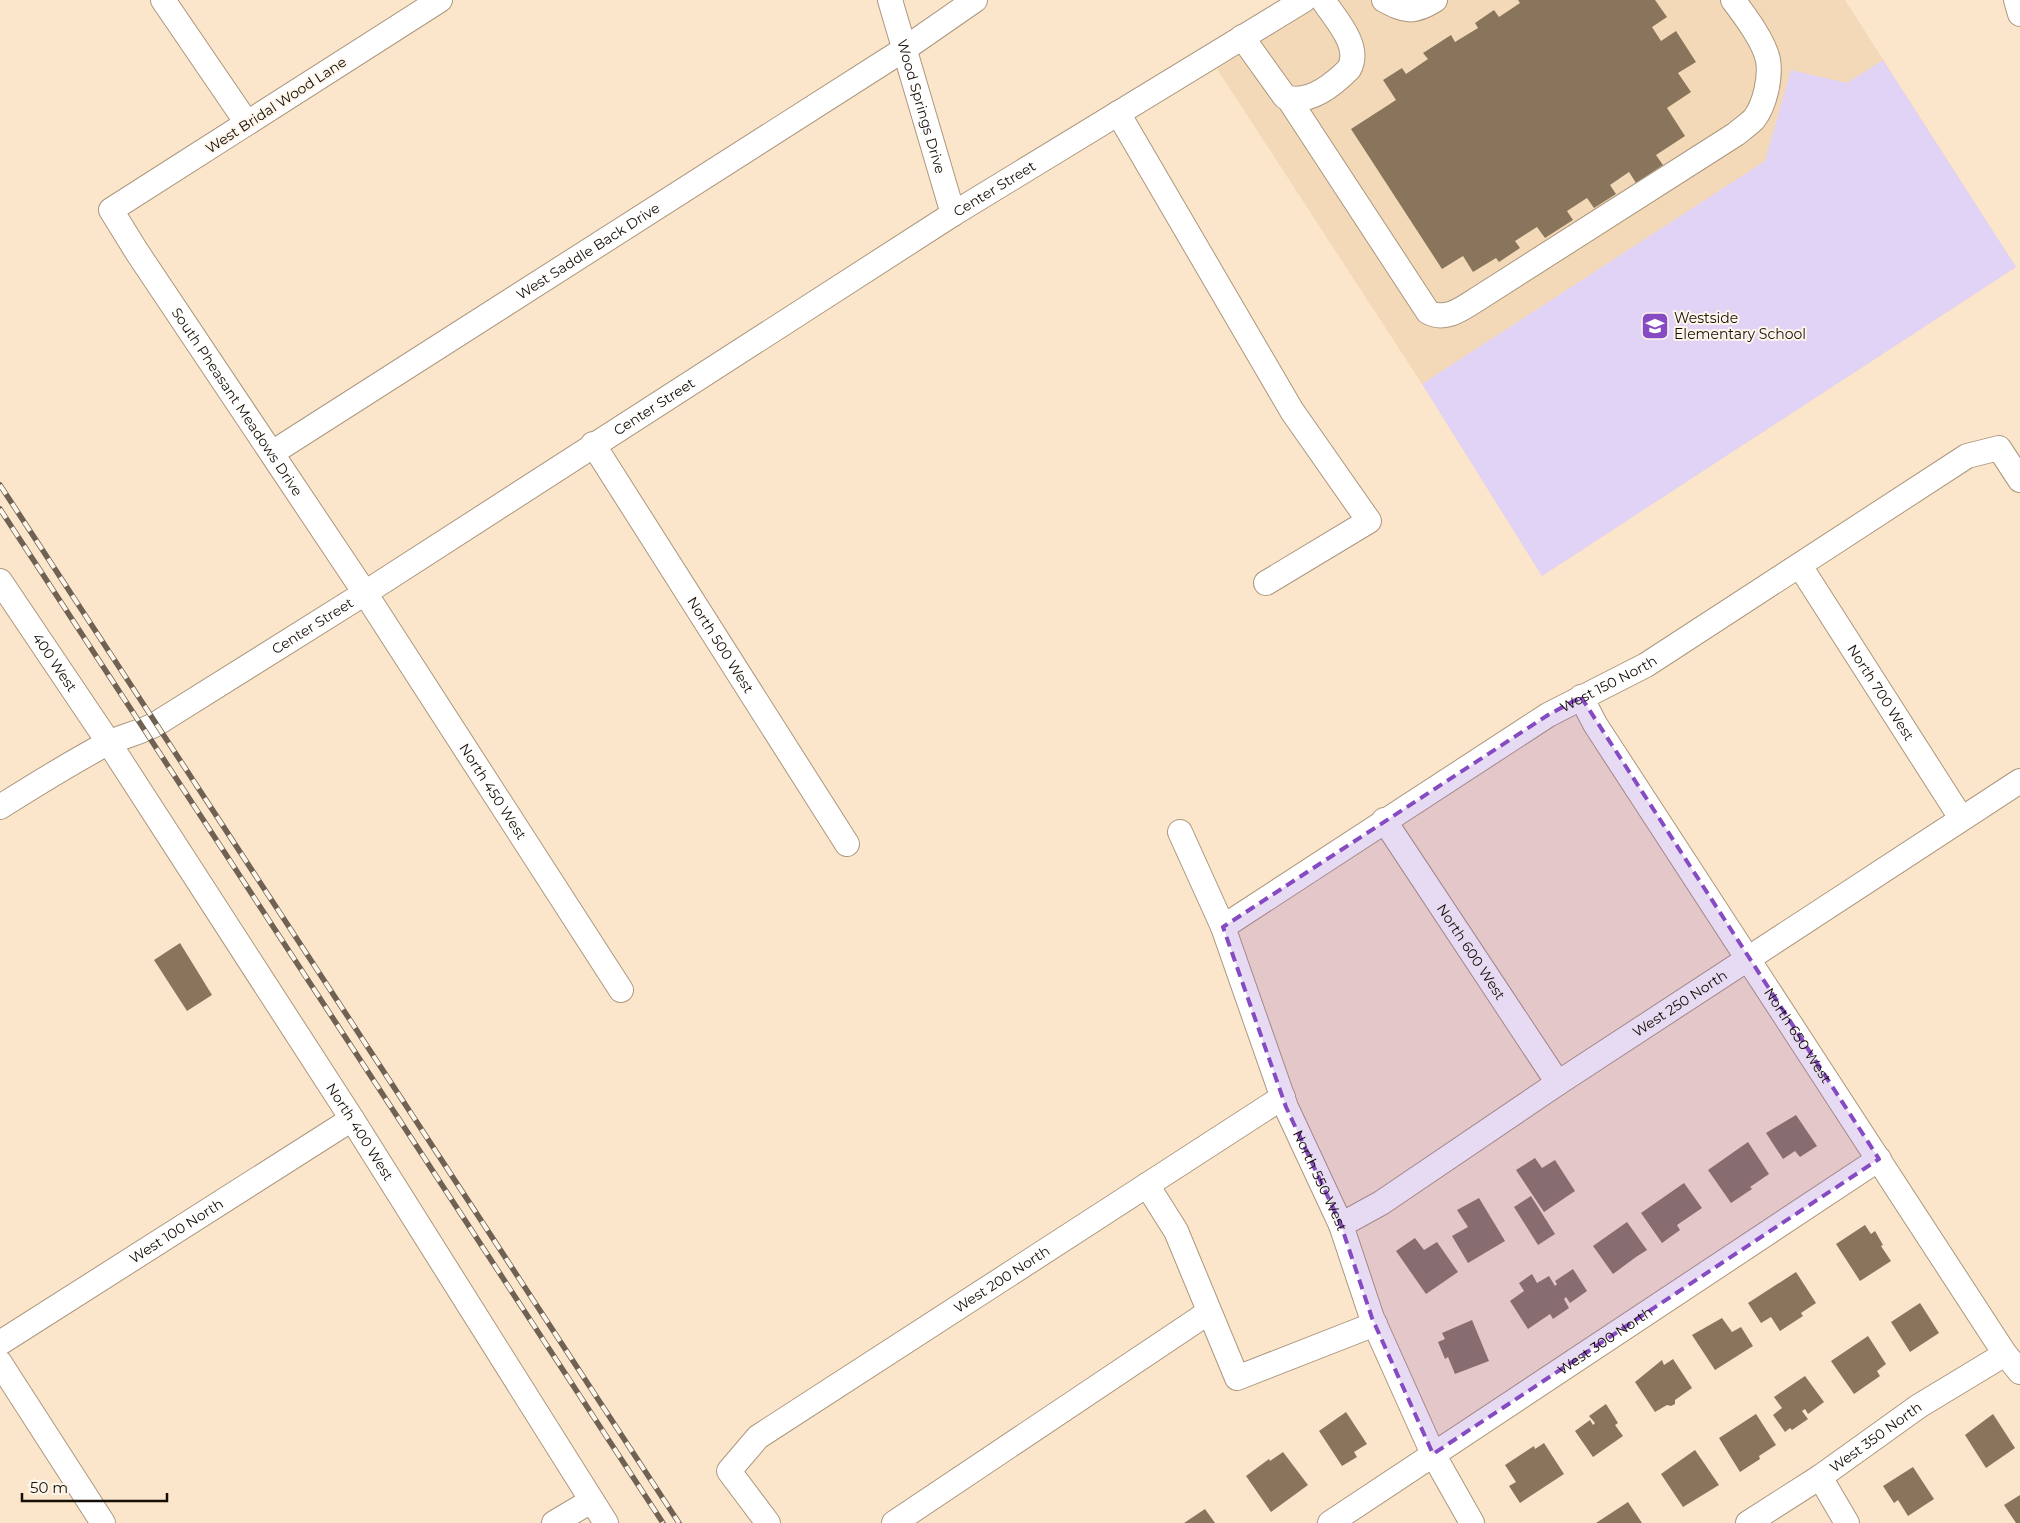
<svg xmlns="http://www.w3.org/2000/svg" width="2020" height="1523" viewBox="0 0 2020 1523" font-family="Montserrat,sans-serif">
<rect width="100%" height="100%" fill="#fce6cb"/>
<path fill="#f3d9b8" d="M 1329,0 L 1845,0 L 2016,267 L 1542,576 L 1422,384 L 1217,69 Z"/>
<path fill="#e1d3f5" d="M 1883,60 L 2016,267 L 1542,576 L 1422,384 L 1765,161 L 1791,70 L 1847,83 Z"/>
<g fill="#88755c">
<path d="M 1518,0 L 1655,0 L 1667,17 L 1652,27 L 1661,41 L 1676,31 L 1696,62 L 1678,73 L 1691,92 L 1667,108 L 1685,136 L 1656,155 L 1663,165 L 1636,183 L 1629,172 L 1610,185 L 1616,194 L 1594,208 L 1587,198 L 1567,211 L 1573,220 L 1545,238 L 1537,227 L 1515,241 L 1520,248 L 1499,262 L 1496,258 L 1473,272 L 1463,256 L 1442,269 L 1351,129 L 1396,100 L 1383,80 L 1402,68 L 1406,74 L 1428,59 L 1423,53 L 1451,35 L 1455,42 L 1478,28 L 1475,23 L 1494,10 L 1499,17 L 1520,3 Z"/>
<path d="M 180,943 L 212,995 L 187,1011 L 154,960 Z"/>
<path d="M 1796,1115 L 1817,1146 L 1800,1157 L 1795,1151 L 1783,1159 L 1766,1133 Z"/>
<path d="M 1748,1142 L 1769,1174 L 1750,1187 L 1752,1189 L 1731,1203 L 1708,1170 Z"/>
<path d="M 1535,1158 L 1542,1168 L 1555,1160 L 1575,1191 L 1544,1212 L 1516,1170 Z"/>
<path d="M 1684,1183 L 1702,1208 L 1677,1225 L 1680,1230 L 1662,1243 L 1641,1213 Z"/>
<path d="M 1531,1196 L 1555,1234 L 1538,1245 L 1514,1207 Z"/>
<path d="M 1479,1198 L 1505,1241 L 1468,1263 L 1452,1236 L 1468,1227 L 1457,1210 Z"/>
<path d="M 1627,1222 L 1647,1250 L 1636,1257 L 1613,1274 L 1593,1246 Z"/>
<path d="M 1865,1225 L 1871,1234 L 1875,1231 L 1883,1245 L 1881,1246 L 1891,1261 L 1860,1281 L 1836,1244 Z"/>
<path d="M 1415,1238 L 1424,1250 L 1437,1242 L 1458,1272 L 1426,1294 L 1396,1251 Z"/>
<path d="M 1573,1269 L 1587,1291 L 1570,1303 L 1566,1297 L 1564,1299 L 1569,1308 L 1553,1319 L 1550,1314 L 1528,1329 L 1510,1301 L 1524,1291 L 1519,1283 L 1532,1274 L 1537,1283 L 1549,1276 L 1555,1286 L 1557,1284 L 1555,1281 Z"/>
<path d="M 1796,1272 L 1816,1303 L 1801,1313 L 1803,1316 L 1780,1331 L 1771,1317 L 1761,1323 L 1748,1303 Z"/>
<path d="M 1920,1303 L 1939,1333 L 1910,1352 L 1891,1322 Z"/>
<path d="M 1722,1318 L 1732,1332 L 1741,1327 L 1753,1346 L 1715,1370 L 1692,1335 Z"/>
<path d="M 1472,1320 L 1489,1361 L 1455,1374 L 1448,1357 L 1445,1359 L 1438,1342 L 1445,1339 L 1442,1333 Z"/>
<path d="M 1868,1336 L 1886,1364 L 1877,1371 L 1880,1376 L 1854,1394 L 1831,1361 Z"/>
<path d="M 1673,1359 L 1692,1388 L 1675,1400 L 1675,1404 L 1671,1406 L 1667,1405 L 1655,1412 L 1635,1382 L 1662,1360 L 1664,1365 Z"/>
<path d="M 1805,1376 L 1824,1402 L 1808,1414 L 1805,1409 L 1802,1411 L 1808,1419 L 1792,1430 L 1790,1428 L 1785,1432 L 1773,1415 L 1782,1408 L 1774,1397 Z"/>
<path d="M 1606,1404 L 1618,1423 L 1615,1425 L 1623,1436 L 1593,1457 L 1575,1431 L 1590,1420 L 1593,1425 L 1595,1423 L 1589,1416 Z"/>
<path d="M 1346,1412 L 1367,1444 L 1354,1452 L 1357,1457 L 1342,1466 L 1319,1431 Z"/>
<path d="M 1756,1414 L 1776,1445 L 1759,1456 L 1760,1459 L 1740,1472 L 1719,1438 Z"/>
<path d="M 1993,1414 L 2015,1448 L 1986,1468 L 1965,1435 Z"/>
<path d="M 1544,1443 L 1564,1474 L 1520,1503 L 1509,1486 L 1516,1482 L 1505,1465 L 1534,1446 L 1535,1449 Z"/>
<path d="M 1695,1450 L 1719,1485 L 1683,1507 L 1661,1474 Z"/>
<path d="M 1283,1452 L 1308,1485 L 1271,1512 L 1246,1476 L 1269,1459 L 1270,1461 Z"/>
<path d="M 1913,1467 L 1934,1499 L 1908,1516 L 1898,1500 L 1894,1503 L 1883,1486 Z"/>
<path d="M 2020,1495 L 2020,1523 L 2016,1523 L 2004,1505 Z"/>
<path d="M 1628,1502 L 1642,1523 L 1596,1523 Z"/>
<path d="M 1205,1509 L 1215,1523 L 1184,1523 Z"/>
</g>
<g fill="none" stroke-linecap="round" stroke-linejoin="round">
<g stroke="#ab977e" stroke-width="26">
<g id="minor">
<path d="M 163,0 L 247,123"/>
<path id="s1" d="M 440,0 L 111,210 L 137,252 L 365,593 L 621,990"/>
<path id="s2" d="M 890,0 L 953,214"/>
<path d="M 1384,0 C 1405,11 1413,14 1435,0"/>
<path d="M 2016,0 L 2020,14"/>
<path d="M 1242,37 L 1285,97 C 1309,105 1333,85 1349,69 C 1362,46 1335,19 1323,0"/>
<path d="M 1288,98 L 1428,312 C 1446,322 1463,308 1479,298 L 1736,134 C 1742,129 1749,124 1754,119 C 1765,105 1771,77 1768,60 C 1764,41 1745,16 1733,0"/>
<path d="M 1118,113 L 1292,411 L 1369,521 L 1266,583"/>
<path id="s3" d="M 593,444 L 847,844"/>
<path id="s4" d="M 272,453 L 903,50 L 975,0"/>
<path id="s5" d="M 1800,566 L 1961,818"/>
<path id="s6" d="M 0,581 L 109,743 L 352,1119 L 606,1523"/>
<path id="s7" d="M 1581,697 L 1595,724 L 2005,1354 L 2020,1372"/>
<path id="s8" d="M 0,807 C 35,785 70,763 106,744 C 122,736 140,733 156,724 L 365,593 L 953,214 L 1304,0"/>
<path id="s9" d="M 1384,820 L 1558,1083"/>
<path id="s10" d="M 1180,832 L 1223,927 L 1286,1107 L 1341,1225 L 1372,1318 L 1433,1454 L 1472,1523"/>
<path id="s11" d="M 1223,927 L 1548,715 L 1646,665 L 1967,456 L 1999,448 L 2020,480"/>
<path d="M 1147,1185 L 1176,1231 L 1237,1378 L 1375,1324"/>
<path id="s12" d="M 1341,1225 L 1381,1203 L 1558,1083 L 2020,781"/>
<path id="s13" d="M 0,1343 L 352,1119"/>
<path d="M 0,1363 L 103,1523"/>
<path d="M 1820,1477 L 1847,1523"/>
<path d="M 554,1523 L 591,1501"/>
<path id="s14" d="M 768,1523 L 729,1471 L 758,1437 L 1283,1097"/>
<path d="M 894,1523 L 1209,1312"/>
<path id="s15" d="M 1330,1523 L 1879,1159"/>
<path id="s16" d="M 1748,1523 L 1820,1477 L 1919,1406 L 2005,1354"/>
</g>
</g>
<use href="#minor" stroke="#fff" stroke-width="24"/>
<g stroke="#6f6253" stroke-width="5.5">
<g id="rail">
<path d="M 0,485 L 679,1523"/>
<path d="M 0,509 L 663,1523"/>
</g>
</g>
<use href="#rail" stroke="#fef6eb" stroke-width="4" stroke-dasharray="11" stroke-linecap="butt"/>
</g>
<path fill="#864bc2" fill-opacity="0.2" stroke="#864bc2" stroke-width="4" stroke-dasharray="10 6" stroke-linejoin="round" d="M 1581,697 L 1879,1159 L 1433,1454 L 1372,1318 L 1341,1225 L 1286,1107 L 1223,927 L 1548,715 Z"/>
<defs>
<g id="school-square" transform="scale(1.4375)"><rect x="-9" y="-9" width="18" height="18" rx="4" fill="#864bc2" stroke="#fef6eb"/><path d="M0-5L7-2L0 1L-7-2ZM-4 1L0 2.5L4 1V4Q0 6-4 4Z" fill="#fff"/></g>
</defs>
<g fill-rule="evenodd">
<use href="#school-square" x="1655" y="326"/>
</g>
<g text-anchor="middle" stroke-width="4" stroke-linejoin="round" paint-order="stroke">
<g font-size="14" fill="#160f06" stroke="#fef6eb">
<text transform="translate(276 105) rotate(-33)" y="5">West Bridal Wood Lane</text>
<text dy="5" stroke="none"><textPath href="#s2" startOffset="111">Wood Springs Drive</textPath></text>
<text dy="5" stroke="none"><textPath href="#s8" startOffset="1172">Center Street</textPath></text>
<text dy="5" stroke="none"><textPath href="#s4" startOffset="375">West Saddle Back Drive</textPath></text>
<text dy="5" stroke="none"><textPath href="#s1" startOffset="620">South Pheasant Meadows Drive</textPath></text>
<text dy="5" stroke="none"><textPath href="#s8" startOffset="768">Center Street</textPath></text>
<text dy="5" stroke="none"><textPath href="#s8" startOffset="362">Center Street</textPath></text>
<text dy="5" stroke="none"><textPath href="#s3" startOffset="238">North 500 West</textPath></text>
<text dy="5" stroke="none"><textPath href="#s6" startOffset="98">400 West</textPath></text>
<text dy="5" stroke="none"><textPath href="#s11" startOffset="456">West 150 North</textPath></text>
<text dy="5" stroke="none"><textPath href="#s5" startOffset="150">North 700 West</textPath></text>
<text dy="5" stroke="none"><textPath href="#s1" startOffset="1086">North 450 West</textPath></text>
<text dy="5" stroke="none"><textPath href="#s9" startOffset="158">North 600 West</textPath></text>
<text dy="5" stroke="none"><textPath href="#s12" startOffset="405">West 250 North</textPath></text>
<text dy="5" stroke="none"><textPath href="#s7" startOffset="402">North 650 West</textPath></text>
<text dy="5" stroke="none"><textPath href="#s6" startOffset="658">North 400 West</textPath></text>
<text dy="5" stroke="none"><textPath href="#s10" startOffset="376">North 550 West</textPath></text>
<text dy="5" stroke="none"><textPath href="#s13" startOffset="209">West 100 North</textPath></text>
<text dy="5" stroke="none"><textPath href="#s14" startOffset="400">West 200 North</textPath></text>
<text dy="5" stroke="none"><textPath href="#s15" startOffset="330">West 300 North</textPath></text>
<text dy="5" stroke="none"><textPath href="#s16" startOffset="154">West 350 North</textPath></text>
</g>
<g font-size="14" fill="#160f06" stroke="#fef6eb" text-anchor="start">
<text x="1674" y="323">Westside<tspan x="1674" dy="16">Elementary School</tspan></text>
</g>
</g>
<path d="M22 1493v8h145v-8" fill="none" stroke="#160f06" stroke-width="2.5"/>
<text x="30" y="1493" font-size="15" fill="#160f06" stroke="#fef6eb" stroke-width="4" paint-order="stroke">50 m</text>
</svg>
